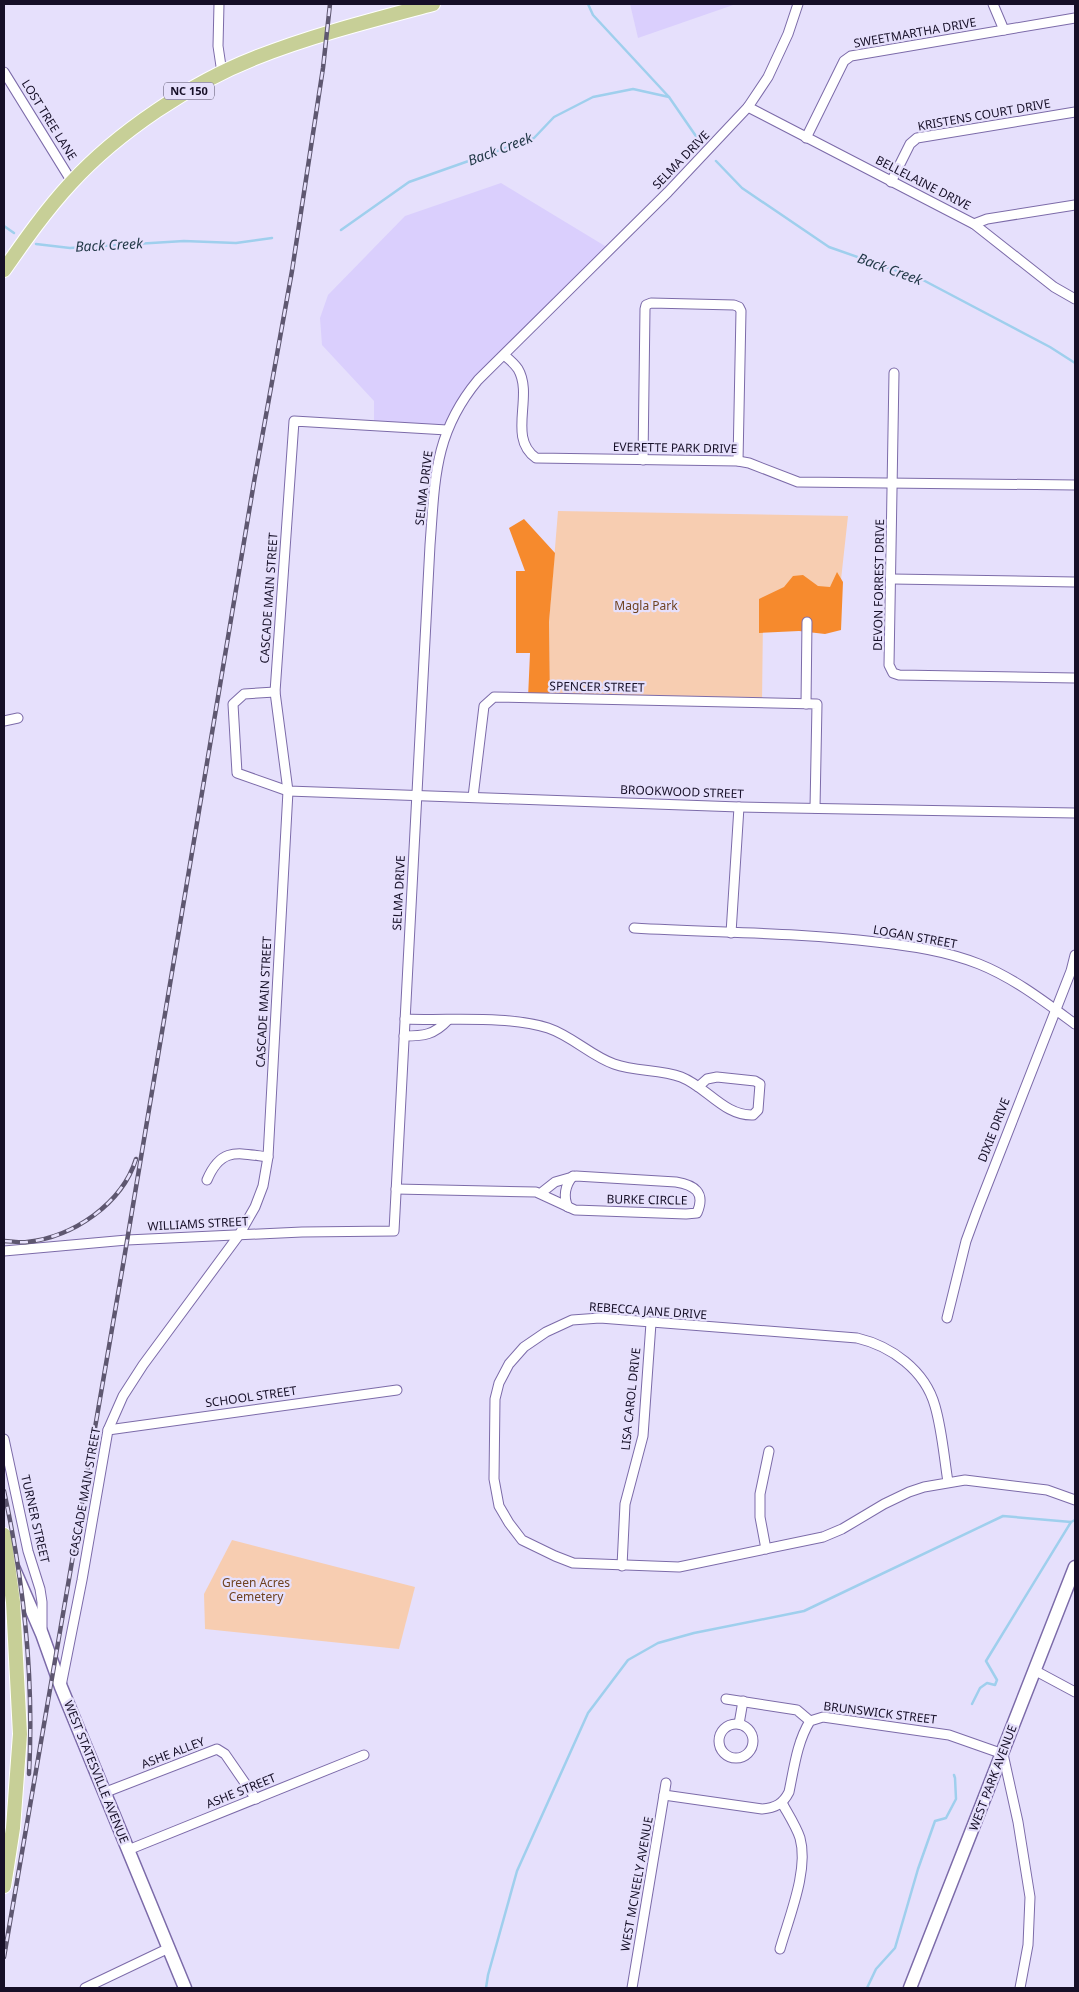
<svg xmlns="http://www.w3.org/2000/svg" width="1079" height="1992" viewBox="0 0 1079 1992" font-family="'Noto Sans',sans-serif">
<rect width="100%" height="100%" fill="#e6e0fc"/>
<g fill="#dacffd">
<path d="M 630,4 L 736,4 L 638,38 Z"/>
<path d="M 501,183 L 610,249 L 478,380 L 447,430 L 374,426 L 374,401 L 322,345 L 320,318 L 328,295 L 405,216 Z"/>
</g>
<g fill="#f7cdb1">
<path d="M 558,511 L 848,516 L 837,616 L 763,617 L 762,703 L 550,699 L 549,622 Z"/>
<path d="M 232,1540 L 415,1587 L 399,1649 L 205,1629 L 204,1594 Z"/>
</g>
<g fill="#f68a2d">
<path d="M 524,519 L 555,553 L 549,622 L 550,699 L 528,698 L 530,653 L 516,653 L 516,571 L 525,571 L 509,528 Z"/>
<path d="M 837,572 L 843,582 L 841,630 L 825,634 L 799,631 L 759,633 L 759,599 L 784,587 L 793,576 L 803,575 L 818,586 L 830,587 Z"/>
</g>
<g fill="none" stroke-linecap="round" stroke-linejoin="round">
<g stroke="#9fcfed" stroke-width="2.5">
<path d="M 588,4 L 593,15 L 669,97"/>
<path d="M 716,161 L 742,188 L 829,247 L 923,280 L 1050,347 L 1075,363"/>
<path d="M 4,226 L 14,233"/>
<path d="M 341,230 L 409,182 L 534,138 L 554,117 L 593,97 L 633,89 L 669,97 L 700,142"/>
<path d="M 36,244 L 70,248 L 184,241 L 236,243 L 272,238"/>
<path d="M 972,1704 L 980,1688 L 987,1683 L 995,1685 L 997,1680 L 986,1661 L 1071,1522"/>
<path d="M 486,1988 L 488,1975 L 517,1871 L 588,1713 L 628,1660 L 658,1643 L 694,1633 L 804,1611 L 1003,1516 L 1071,1522 L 1075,1520"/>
<path d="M 867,1988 L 876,1969 L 895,1948 L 918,1869 L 935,1821 L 946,1818 L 956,1799 L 955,1778 L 954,1775"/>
</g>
<g stroke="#7c6ba9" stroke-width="11">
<g id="street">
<path d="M 219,4 L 218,46 L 222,73"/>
<path d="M 993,4 L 1004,30"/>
<path d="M 4,72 L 72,182"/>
<path d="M 748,107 L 974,224 L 1054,287 L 1075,299"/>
<path d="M 806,138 L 844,61 L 851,56 L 1075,18"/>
<path d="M 891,182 L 910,144 L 917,138 L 1075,112"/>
<path d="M 974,224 L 987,219 L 1075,205"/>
<path d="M 504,355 C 509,359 514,363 518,369 C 534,396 507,438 536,458 L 738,461 L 749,463 L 798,482 L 1075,485"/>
<path d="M 894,373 L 889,665 L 893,673 L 899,675 L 1075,678"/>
<path d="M 643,460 L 645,309 L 646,305 L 651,303 L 734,305 L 739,307 L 741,311 L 738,461"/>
<path d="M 892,579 L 1075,582"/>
<path d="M 275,692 L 244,694 L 233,704 L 237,773 L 288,791 L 739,807 L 1075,813"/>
<path d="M 806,704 L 807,622"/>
<path d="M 4,721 L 18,718"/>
<path d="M 473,797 L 484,706 L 494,697 L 817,704 L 815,808"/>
<path d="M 634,928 C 715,933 796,932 876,942 C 911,946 946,951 979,964 C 1014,978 1045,1002 1075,1024"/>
<path d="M 731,933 L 739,807"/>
<path d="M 405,1019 C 449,1021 507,1015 548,1028 C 572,1036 591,1056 614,1064 C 636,1072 660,1069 681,1077 C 707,1087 724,1116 753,1115 L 758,1110 L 760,1084 L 755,1081 L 717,1077 L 707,1079 L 698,1087"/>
<path d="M 404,1036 C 424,1036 434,1035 448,1020"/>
<path d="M 207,1180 C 221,1147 237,1153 268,1157"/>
<path d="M 396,1189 L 536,1192 L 575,1210 L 686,1214 L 697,1213 C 706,1192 694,1185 676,1182 L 576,1176 L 555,1182 L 541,1193"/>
<path d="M 568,1207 C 563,1197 565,1185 573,1176"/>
<path d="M 4,1251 L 127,1240 L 302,1232 L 394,1231 L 430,545 C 435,479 434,433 478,380 L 668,192 L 748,107 L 768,77 L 788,34 L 798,4"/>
<path d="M 947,1318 L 966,1241 L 977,1211 L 1071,971 L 1075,955"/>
<path d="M 108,1430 L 397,1390"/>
<path d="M 4,1439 L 28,1551 L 40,1589 L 42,1602 L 42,1629"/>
<path d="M 948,1482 C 944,1457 942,1430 935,1406 C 925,1370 891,1346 857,1338 L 600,1318 L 572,1320 L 546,1332 L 524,1347 L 509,1364 L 499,1383 L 495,1399 L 494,1479 L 499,1506 L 509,1523 L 522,1540 L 555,1556 L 573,1563 L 679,1567 L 823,1537 L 842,1529 L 884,1504 L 909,1492 L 924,1487 L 965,1480 L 1047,1490 L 1075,1500"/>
<path d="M 766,1549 L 760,1517 L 760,1494 L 769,1451"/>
<path d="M 622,1566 L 625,1504 L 643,1436 L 651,1323"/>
<path d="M 1034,1670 L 1075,1692"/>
<path d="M 61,1686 L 82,1580 L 108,1430 L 123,1396 L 143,1365 L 239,1235 L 255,1207 L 263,1186 L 268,1157 L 288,791 L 275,692 L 294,421 L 447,430"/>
<path d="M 726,1699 L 797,1710 L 810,1721"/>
<circle cx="736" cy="1741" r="17"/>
<path d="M 739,1724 L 743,1701"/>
<path d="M 106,1792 L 217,1749 L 225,1754 L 256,1799"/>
<path d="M 664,1795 L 762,1809 C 775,1808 783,1804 789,1792 C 794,1768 797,1742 810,1721 L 823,1717 L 949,1735 L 1003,1754 L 1018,1822 L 1030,1897 L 1028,1945 L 1020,1988"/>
<path d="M 128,1850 L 364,1755"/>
<path d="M 780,1949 C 789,1917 809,1870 800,1838 C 796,1826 788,1814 782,1803"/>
<path d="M 85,1988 L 169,1948"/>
<path d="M 632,1988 L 666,1783"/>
</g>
</g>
<g stroke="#7c6ba9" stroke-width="15">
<g id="secondary">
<path d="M 10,1560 L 42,1634 L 61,1687 L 185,1988"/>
<path d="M 910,1988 L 1075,1567"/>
</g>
</g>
<g stroke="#fff" stroke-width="16">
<g id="primary">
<path d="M 4,270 C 25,240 46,210 71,183 C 118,132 191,83 255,58 C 313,35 373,20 433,4"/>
<path d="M 4,1535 L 13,1602 L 20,1734 L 13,1828 L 4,1886"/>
</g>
</g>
<use href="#street" stroke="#fff" stroke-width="9"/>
<use href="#secondary" stroke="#fff" stroke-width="12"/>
<use href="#primary" stroke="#c7cf97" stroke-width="14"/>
<g stroke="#5e5770" stroke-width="4.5">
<g id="rail">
<path d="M 4,1241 C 11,1241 20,1243 27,1242 C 73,1237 122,1204 136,1159"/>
<path d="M 4,1491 C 24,1583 34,1680 29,1774"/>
<path d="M 4,1957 L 123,1265 L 254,482 L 292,271 L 323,68 L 330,4"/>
</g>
</g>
<use href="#rail" stroke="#e6e0fc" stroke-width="2.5" stroke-dasharray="8" stroke-linecap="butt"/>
</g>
<g text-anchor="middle" stroke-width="4.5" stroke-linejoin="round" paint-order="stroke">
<rect fill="#e6e0fc" stroke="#544e67" stroke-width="1" x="164" y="82.5" width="50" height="17" rx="4"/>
<g font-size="11" font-weight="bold" fill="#160f27">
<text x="189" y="95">NC 150</text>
</g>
<g font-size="12" fill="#160f27" stroke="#e6e0fc">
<text transform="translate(915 33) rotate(-10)" y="4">SWEETMARTHA DRIVE</text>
<text transform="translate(984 115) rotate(-10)" y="4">KRISTENS COURT DRIVE</text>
<text transform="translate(49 120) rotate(58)" y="4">LOST TREE LANE</text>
<text transform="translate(681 160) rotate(-46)" y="4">SELMA DRIVE</text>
<text transform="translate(923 183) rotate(27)" y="4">BELLELAINE DRIVE</text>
<text transform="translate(675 448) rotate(1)" y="4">EVERETTE PARK DRIVE</text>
<text transform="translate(424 488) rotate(-83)" y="4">SELMA DRIVE</text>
<text transform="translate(879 585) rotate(-89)" y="4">DEVON FORREST DRIVE</text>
<text transform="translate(269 598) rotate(-86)" y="4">CASCADE MAIN STREET</text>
<text transform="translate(597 687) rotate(1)" y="4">SPENCER STREET</text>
<text transform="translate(682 792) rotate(2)" y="4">BROOKWOOD STREET</text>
<text transform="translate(399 893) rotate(-87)" y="4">SELMA DRIVE</text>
<text transform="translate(915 937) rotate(10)" y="4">LOGAN STREET</text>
<text transform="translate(264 1002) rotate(-87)" y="4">CASCADE MAIN STREET</text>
<text transform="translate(994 1130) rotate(-69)" y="4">DIXIE DRIVE</text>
<text transform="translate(647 1200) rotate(1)" y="4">BURKE CIRCLE</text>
<text transform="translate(198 1224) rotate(-3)" y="4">WILLIAMS STREET</text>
<text transform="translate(648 1311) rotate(4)" y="4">REBECCA JANE DRIVE</text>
<text transform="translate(251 1397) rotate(-8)" y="4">SCHOOL STREET</text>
<text transform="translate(631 1399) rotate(-84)" y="4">LISA CAROL DRIVE</text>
<text transform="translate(85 1492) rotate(-80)" y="4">CASCADE MAIN STREET</text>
<text transform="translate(35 1519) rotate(77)" y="4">TURNER STREET</text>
<text transform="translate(880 1713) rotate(7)" y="4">BRUNSWICK STREET</text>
<text transform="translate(173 1753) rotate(-21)" y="4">ASHE ALLEY</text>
<text transform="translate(96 1772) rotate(68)" y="4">WEST STATESVILLE AVENUE</text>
<text transform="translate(993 1778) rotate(-69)" y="4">WEST PARK AVENUE</text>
<text transform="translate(241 1791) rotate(-22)" y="4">ASHE STREET</text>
<text transform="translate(637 1884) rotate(-80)" y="4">WEST MCNEELY AVENUE</text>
</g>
<g font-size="12" fill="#6e4220" stroke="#e6e0fc">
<text x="646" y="610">Magla Park</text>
<text x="256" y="1587">Green Acres<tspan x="256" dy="14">Cemetery</tspan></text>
</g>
<g font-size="14" font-style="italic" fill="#223948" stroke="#e6e0fc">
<text transform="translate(500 149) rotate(-21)" y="5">Back Creek</text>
<text transform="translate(109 245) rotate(-3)" y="5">Back Creek</text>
<text transform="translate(890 269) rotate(20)" y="5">Back Creek</text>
</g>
</g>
<rect width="1079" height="1992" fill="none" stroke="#160f27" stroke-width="10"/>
</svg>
